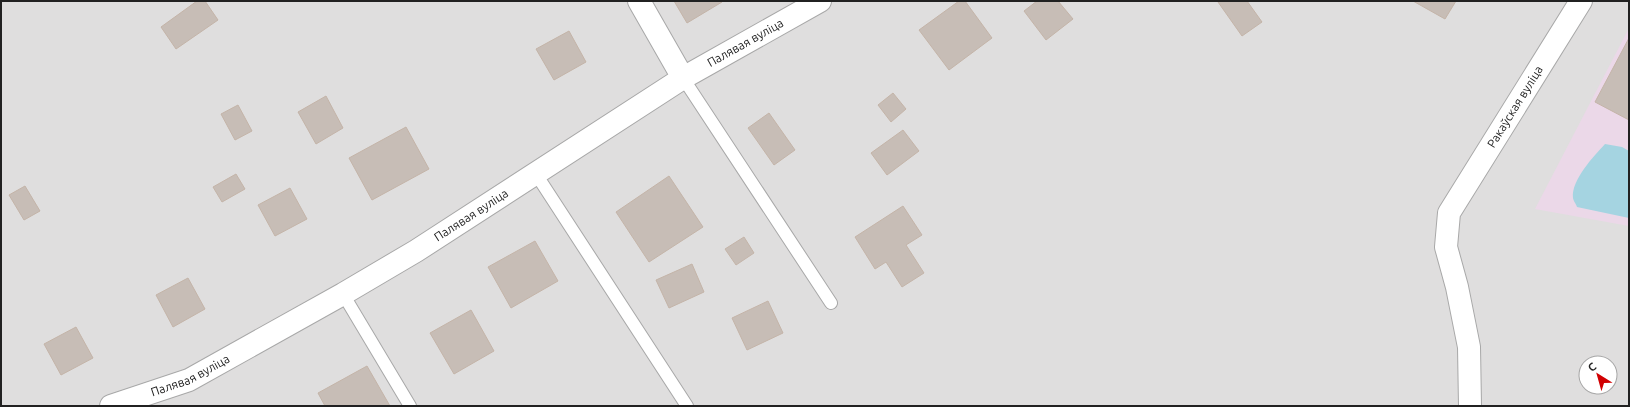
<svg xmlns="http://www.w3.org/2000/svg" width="1630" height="407" viewBox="0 0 1630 407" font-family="Ubuntu,sans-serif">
<rect width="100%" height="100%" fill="#f2eee7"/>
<path fill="#dfdede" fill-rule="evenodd" d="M 1,1 L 1629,1 L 1629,406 L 1,406 ZM 1586,363 L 1610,363 L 1610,387 L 1586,387 Z"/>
<path fill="#ebd8e8" d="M 1629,28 L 1629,226 L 1535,209 Z"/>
<path fill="#a5d4e1" d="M 1605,144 L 1622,147 L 1629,151 L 1629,218 L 1577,207 C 1576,204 1573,200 1573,198 C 1571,180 1594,156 1605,144 Z"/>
<g fill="#c7bdb6" stroke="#c4b4a8">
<path d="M 197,1 L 205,1 L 218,20 L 176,49 L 161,27 Z"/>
<path d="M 674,1 L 722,1 L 722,2 L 687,23 Z"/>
<path d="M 959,1 L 965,1 L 992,38 L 949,70 L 919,30 Z"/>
<path d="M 1037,1 L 1058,1 L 1073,19 L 1046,40 L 1024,11 Z"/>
<path d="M 1220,1 L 1247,1 L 1262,22 L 1242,36 L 1218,2 Z"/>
<path d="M 1413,1 L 1456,1 L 1445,19 Z"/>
<path d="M 569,31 L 586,62 L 554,80 L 536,49 Z"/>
<path d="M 1629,38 L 1629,120 L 1595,102 Z"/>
<path d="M 893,93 L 906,109 L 891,122 L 878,105 Z"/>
<path d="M 326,96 L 343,128 L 316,144 L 298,112 Z"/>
<path d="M 238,105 L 252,131 L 235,140 L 221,114 Z"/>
<path d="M 769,113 L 795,150 L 774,165 L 748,128 Z"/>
<path d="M 406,127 L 429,169 L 372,200 L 349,158 Z"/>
<path d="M 903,130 L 919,151 L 887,175 L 871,153 Z"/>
<path d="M 236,174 L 245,189 L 222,202 L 213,187 Z"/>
<path d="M 669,176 L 703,227 L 649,262 L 616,212 Z"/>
<path d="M 25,186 L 40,211 L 24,220 L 9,195 Z"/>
<path d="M 290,188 L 307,219 L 275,236 L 258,205 Z"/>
<path d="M 903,206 L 922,235 L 906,245 L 924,273 L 902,287 L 886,262 L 875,269 L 855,237 Z"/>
<path d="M 744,237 L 754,253 L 736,265 L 725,249 Z"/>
<path d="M 535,241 L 558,281 L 511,308 L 488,267 Z"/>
<path d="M 692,264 L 704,292 L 669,308 L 656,280 Z"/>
<path d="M 188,278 L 205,309 L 173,327 L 156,295 Z"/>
<path d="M 768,301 L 783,333 L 747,350 L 732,318 Z"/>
<path d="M 471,310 L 494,351 L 454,374 L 430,333 Z"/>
<path d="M 76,327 L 93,358 L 61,375 L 44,344 Z"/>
<path d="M 367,366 L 390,406 L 325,406 L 318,393 Z"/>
</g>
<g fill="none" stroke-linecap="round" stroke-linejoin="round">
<g stroke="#a8a8a8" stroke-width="14">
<g id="service">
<path d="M 683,78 L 831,303"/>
<path d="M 536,174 L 687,406"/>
<path d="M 343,294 L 410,406"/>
</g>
</g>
<g stroke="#a8a8a8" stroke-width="24">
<g id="minor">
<path d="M 639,1 L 683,78"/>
<path id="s1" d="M 111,406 L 189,380 L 343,294 L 416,251 L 683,78 L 820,1"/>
<path id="s2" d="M 1470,406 L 1469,347 L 1457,287 L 1446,247 L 1449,213 L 1581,1"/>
</g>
</g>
<use href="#service" stroke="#fff" stroke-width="12"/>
<use href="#minor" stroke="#fff" stroke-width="22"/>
</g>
<g text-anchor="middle" stroke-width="3" stroke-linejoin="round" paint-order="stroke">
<g font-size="12" fill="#212121" stroke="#fff">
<text dy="4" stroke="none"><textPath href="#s1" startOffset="733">Палявая вуліца</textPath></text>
<text dy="4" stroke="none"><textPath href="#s2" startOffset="321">Ракаўская вуліца</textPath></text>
<text dy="4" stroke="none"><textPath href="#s1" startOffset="409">Палявая вуліца</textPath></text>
<text dy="4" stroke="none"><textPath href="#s1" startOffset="85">Палявая вуліца</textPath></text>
</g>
</g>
<rect width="1630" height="407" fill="none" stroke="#212121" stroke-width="4"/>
<g transform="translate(1598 375) rotate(323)"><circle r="19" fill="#ffffff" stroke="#a6a6a6"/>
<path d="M0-3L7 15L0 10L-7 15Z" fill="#d10002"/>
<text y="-6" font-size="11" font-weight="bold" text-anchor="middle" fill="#212121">С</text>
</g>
</svg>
